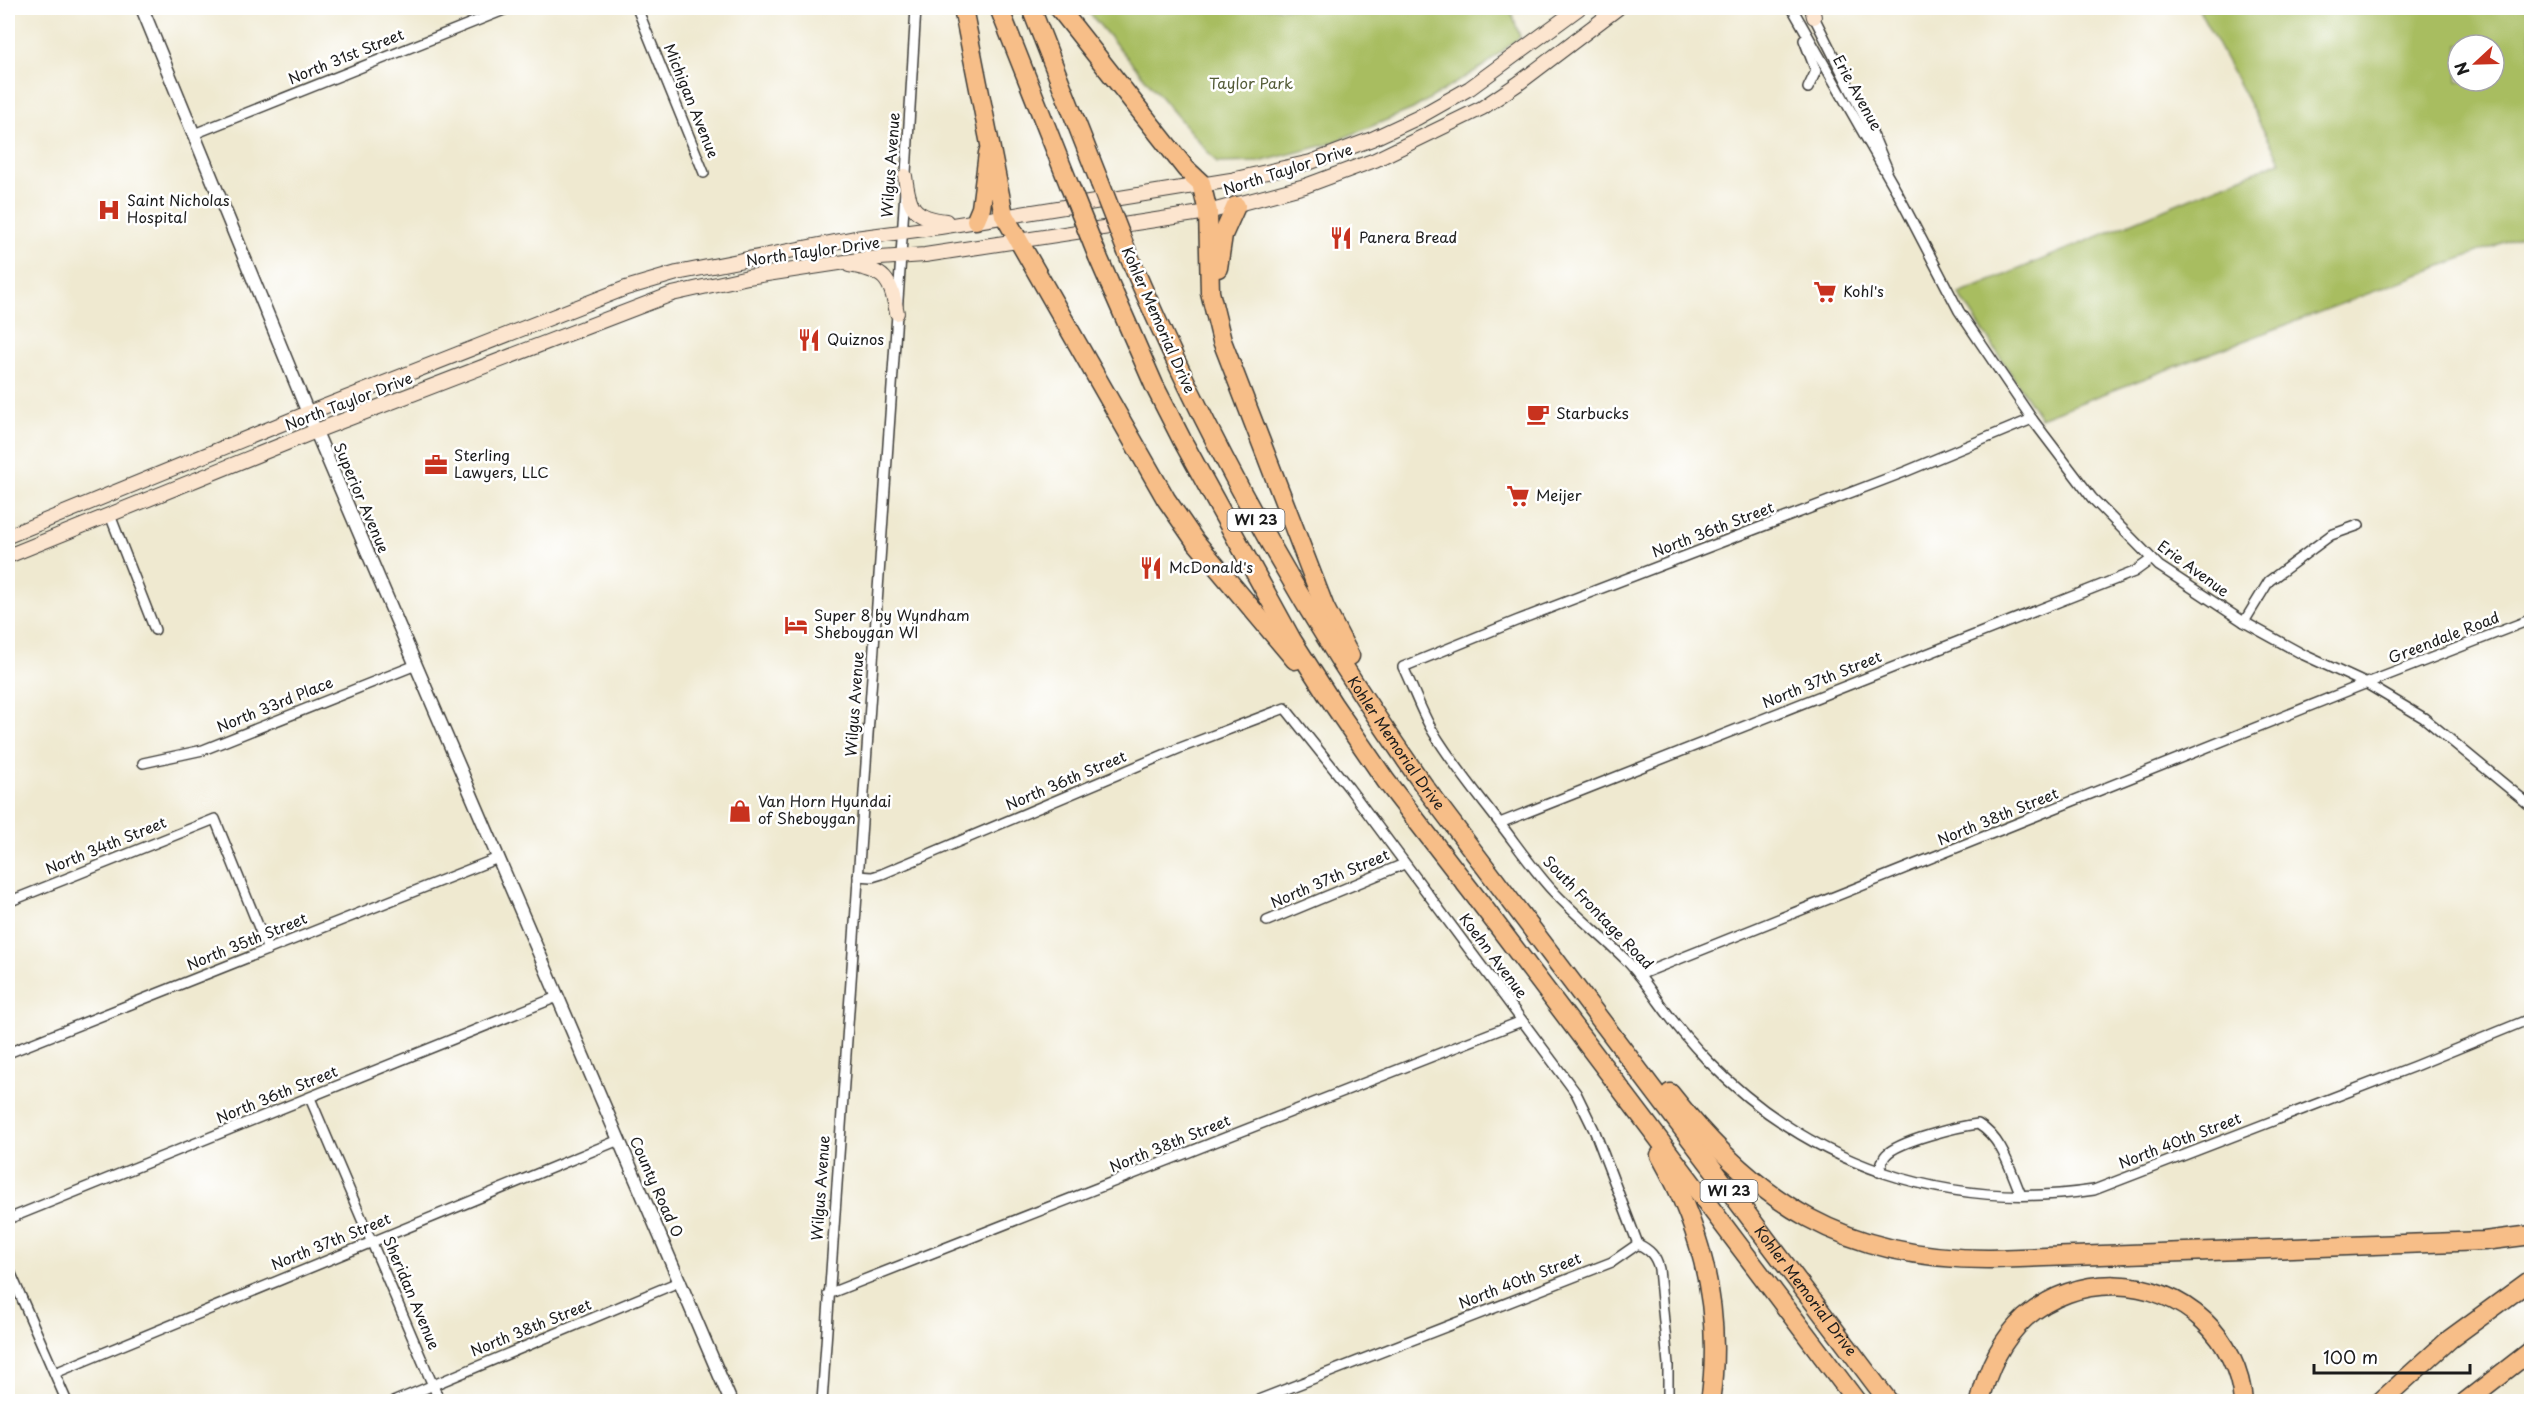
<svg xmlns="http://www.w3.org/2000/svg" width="2539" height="1409" viewBox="0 0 2539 1409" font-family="'Playpen Sans',sans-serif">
<rect width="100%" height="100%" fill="#fff"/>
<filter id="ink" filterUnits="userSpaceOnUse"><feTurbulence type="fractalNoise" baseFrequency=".0167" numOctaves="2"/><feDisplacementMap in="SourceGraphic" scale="12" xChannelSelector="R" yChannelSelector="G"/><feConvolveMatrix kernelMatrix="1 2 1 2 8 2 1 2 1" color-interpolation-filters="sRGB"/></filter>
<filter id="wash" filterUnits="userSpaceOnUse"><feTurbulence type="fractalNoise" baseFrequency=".008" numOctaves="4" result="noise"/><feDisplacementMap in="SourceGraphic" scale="24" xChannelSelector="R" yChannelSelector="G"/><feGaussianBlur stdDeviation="1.35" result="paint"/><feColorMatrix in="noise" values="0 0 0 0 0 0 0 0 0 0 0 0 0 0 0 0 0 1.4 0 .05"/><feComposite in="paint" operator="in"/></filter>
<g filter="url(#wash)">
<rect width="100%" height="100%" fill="#efe9d0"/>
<g fill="#a8bd61" stroke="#626c3e" stroke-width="1.5" fill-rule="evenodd">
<path d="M 1085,8 L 1510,8 L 1520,37 L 1482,67 L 1413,109 L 1329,144 L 1259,162 L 1217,163 Z"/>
<path d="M 2198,8 L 2531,8 L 2531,232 L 2040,418 L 1959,294 L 2280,161 ZM 2458,45 L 2494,45 L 2494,81 L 2458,81 Z"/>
</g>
</g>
<g filter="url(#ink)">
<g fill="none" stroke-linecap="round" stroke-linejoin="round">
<g stroke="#3c3b37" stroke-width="12">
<g id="minor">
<path d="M 637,8 L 704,173"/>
<path d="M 1792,8 L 1897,192 L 1959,311 L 2032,419 L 2092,498 L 2159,566 L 2244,622 L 2304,655 L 2367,684 L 2424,718 L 2532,807"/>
<path d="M 1812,13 L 1871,130 L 1887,168"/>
<path d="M 1804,40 L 1816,71 L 1808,88"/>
<path d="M 194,134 L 509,8"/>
<path d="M 2032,419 L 1907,471 L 1516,621 L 1403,667 C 1413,688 1421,711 1432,730 C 1451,762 1475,791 1498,821 C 1516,844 1532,868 1552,890 C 1575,915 1602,936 1626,960 C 1638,972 1648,987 1658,1001 C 1673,1022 1690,1042 1708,1061 C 1811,1166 1948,1212 2094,1190 L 2415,1066 L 2532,1018"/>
<path d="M 110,515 L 155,630"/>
<path d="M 2244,622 L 2269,581 L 2331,535 L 2359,525"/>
<path d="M 143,763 L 203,750 L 416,665"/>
<path d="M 1500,823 L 2134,572 L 2152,559"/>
<path d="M 858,876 L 872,877 L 882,874 L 1180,748 L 1285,708 L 1349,788 L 1576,1093 L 1595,1132 L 1638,1244"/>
<path d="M 8,902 L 215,819 L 268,950"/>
<path d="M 1267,921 L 1404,864"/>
<path d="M 1639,975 L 2357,687 L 2532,619"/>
<path d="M 8,1053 L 498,858"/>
<path d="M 310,1098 L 440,1402"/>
<path d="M 1879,1172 C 1881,1166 1882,1159 1886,1155 C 1898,1141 1960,1126 1978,1124 C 2003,1139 2010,1170 2021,1195"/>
<path d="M 8,1219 L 557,997"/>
<path d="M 1638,1244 C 1650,1250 1656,1256 1659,1269 L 1668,1364 L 1668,1402"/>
<path d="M 8,1267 L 67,1402"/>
<path d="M 828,1294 L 1522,1021"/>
<path d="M 55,1373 L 619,1140"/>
<path d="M 393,1402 L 681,1281"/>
<path d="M 822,1402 L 901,256 L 916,8"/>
<path d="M 1253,1402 L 1612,1262 L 1638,1244"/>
</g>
</g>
<g stroke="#3c3b37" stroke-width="15">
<path id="tertiary" d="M 142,8 L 308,413 L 731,1402"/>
</g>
<g stroke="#3c3b37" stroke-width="16">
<g id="secondary">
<path d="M 1812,8 L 1814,17"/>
<path d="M 905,176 C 909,208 913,217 946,221"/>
<path d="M 849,265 C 886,271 890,278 897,313"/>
<path d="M 8,536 L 308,413 L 626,288 L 677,273 L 855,238 L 940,227 L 1231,180 L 1311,162 L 1372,139 L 1417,118 L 1470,88 L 1579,8"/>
<path d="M 8,556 L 316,431 L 672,294 L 748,277 L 865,259 L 925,255 L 1208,212 L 1305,186 L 1375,160 L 1482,108 L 1519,83 L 1618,8"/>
</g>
</g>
<g stroke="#3c3b37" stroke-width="21">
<g id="motorway">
<path d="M 963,8 L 1004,215 L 1166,499 L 1195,541 L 1295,660"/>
<path d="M 999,8 L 1070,187"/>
<path d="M 1031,8 L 1100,183"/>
<path d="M 1059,8 L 1186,169 L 1201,183 L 1208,212 L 1210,292 L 1222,341 L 1325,608 L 1350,656"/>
<path d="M 976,220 L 981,208 L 988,153"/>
<path id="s1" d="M 1127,252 C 1208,443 1307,622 1427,790 L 1889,1402"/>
<path d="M 1098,257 L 1154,385 L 1182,440 L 1292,640 L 1333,704 L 1386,781 L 1485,909 L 1857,1402"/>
<path d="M 1218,268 L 1223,235 L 1236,206"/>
<path d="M 1670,1093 C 1757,1204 1846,1260 1991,1259 L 2484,1241 L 2532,1235"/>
<path d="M 1660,1155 C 1703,1231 1723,1314 1710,1402"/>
<path d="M 1980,1402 C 1987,1371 2001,1340 2025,1318 C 2076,1273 2155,1275 2204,1321 C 2226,1342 2241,1371 2243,1402"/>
<path d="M 2380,1402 L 2450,1339 L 2532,1279"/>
<path d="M 2465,1402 L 2532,1350"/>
</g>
</g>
<use href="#minor" stroke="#fff" stroke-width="9"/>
<use href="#tertiary" stroke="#fff" stroke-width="12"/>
<use href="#secondary" stroke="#fce5cf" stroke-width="14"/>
<use href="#motorway" stroke="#f7be88" stroke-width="18"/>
<g stroke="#3c3b37" stroke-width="21" stroke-linecap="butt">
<g id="motorway-bridge">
<path d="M 1100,183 L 1127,252"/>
<path d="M 1070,187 L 1098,257"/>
</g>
</g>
<use href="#motorway-bridge" stroke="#f7be88" stroke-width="18"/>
</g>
</g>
<defs>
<g id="hospital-bare" transform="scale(1.8)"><path d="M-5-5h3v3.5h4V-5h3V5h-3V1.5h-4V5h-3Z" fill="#c8321e" stroke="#fff" stroke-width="2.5" paint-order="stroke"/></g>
<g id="restaurant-bare" transform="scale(1.8)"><path d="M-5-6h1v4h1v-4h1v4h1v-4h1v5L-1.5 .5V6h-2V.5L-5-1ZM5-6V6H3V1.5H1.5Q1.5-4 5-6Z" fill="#c8321e" stroke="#fff" stroke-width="2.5" paint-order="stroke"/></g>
<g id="supermarket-bare" transform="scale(1.8)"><path d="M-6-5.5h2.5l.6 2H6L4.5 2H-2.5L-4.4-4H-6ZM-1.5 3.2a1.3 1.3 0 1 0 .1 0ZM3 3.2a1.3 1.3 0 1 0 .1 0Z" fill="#c8321e" stroke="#fff" stroke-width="2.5" paint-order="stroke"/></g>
<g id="cafe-bare" transform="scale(1.8)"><path d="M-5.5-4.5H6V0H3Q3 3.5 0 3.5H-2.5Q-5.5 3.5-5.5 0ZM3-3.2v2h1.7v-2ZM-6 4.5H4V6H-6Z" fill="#c8321e" stroke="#fff" stroke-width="2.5" paint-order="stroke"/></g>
<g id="office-bare" transform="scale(1.8)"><path d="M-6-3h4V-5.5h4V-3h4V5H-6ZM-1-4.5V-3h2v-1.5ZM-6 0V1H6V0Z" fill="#c8321e" stroke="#fff" stroke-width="2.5" paint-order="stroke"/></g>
<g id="hotel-bare" transform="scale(1.8)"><path d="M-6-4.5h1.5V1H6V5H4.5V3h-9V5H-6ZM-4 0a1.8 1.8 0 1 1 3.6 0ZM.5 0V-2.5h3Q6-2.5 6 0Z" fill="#c8321e" stroke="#fff" stroke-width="2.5" paint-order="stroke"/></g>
<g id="shop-bare" transform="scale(1.8)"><path d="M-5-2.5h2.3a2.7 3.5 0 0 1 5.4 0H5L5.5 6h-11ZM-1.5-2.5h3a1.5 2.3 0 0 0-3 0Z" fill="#c8321e" stroke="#fff" stroke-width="2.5" paint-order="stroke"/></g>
</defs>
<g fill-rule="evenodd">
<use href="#hospital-bare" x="109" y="210"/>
<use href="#restaurant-bare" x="1341" y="238"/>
<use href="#supermarket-bare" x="1825" y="292"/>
<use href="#restaurant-bare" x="809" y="340"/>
<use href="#cafe-bare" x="1538" y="414"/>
<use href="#office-bare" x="436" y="465"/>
<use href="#supermarket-bare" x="1518" y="496"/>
<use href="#restaurant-bare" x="1151" y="568"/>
<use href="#hotel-bare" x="796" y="625"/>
<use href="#shop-bare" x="740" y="811"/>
</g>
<g text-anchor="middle" stroke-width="5" stroke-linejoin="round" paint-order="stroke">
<g fill="#fff" stroke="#606060" stroke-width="1.5">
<rect x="1227.5" y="509" width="57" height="22" rx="4.5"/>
<rect x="1700.5" y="1180" width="57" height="22" rx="4.5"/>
</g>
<g font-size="14" font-weight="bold" fill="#1c1c1c">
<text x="1256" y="525">WI 23</text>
<text x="1729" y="1196">WI 23</text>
</g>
<g font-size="15" fill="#1c1c1c" stroke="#fff">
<text transform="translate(346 57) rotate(-22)" y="5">North 31st Street</text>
<text transform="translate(1857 93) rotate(61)" y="5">Erie Avenue</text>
<text transform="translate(691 101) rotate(68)" y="5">Michigan Avenue</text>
<text transform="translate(891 165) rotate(-86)" y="5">Wilgus Avenue</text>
<text transform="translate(1288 170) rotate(-18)" y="5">North Taylor Drive</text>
<text transform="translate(813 252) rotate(-8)" y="5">North Taylor Drive</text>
<text transform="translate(1158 320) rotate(66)" y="5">Kohler Memorial Drive</text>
<text transform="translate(349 402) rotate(-21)" y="5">North Taylor Drive</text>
<text transform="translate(361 498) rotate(67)" y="5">Superior Avenue</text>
<text transform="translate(1713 530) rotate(-21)" y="5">North 36th Street</text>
<text transform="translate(2193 569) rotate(36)" y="5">Erie Avenue</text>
<text transform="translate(2444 638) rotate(-21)" y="5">Greendale Road</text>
<text transform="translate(1822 680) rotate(-22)" y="5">North 37th Street</text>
<text transform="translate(855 704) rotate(-86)" y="5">Wilgus Avenue</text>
<text transform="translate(275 705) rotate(-22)" y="5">North 33rd Place</text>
<text dy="5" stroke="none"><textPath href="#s1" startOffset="561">Kohler Memorial Drive</textPath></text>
<text transform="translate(1066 781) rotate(-23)" y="5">North 36th Street</text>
<text transform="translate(1998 817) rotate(-22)" y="5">North 38th Street</text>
<text transform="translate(106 846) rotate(-22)" y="5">North 34th Street</text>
<text transform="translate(1330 879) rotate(-23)" y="5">North 37th Street</text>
<text transform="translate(1598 913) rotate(46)" y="5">South Frontage Road</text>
<text transform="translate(247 942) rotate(-22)" y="5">North 35th Street</text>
<text transform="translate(1493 956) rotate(53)" y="5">Koehn Avenue</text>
<text transform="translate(277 1095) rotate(-22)" y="5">North 36th Street</text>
<text transform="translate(2180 1141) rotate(-21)" y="5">North 40th Street</text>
<text transform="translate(1170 1144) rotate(-22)" y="5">North 38th Street</text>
<text transform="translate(656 1187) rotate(66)" y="5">County Road O</text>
<text transform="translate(821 1188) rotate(-86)" y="5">Wilgus Avenue</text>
<text transform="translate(331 1242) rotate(-22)" y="5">North 37th Street</text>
<text transform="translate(1520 1281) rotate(-21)" y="5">North 40th Street</text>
<text dy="5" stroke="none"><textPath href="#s1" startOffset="1245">Kohler Memorial Drive</textPath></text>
<text transform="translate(411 1293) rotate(67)" y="5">Sheridan Avenue</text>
<text transform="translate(531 1328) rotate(-22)" y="5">North 38th Street</text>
</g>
<g font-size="15" fill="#545c38" stroke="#fff">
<text x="1251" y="89">Taylor Park</text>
</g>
<g font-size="15" fill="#1c1c1c" stroke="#fff" text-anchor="start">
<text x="127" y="206">Saint Nicholas<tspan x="127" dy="17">Hospital</tspan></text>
<text x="1359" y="243">Panera Bread</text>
<text x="1843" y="297">Kohl's</text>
<text x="827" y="345">Quiznos</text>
<text x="1556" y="419">Starbucks</text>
<text x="454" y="461">Sterling<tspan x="454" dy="17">Lawyers, LLC</tspan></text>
<text x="1536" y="501">Meijer</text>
<text x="1169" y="573">McDonald's</text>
<text x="814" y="621">Super 8 by Wyndham<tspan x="814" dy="17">Sheboygan WI</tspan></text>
<text x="758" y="807">Van Horn Hyundai<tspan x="758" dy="17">of Sheboygan</tspan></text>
</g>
</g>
<rect width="2539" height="1409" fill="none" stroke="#fff" stroke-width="30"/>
<g transform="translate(2476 63) rotate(248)"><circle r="28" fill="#ffffff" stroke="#a4a4a4" stroke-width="1.5"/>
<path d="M0-4.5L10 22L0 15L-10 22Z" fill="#c8321e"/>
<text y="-9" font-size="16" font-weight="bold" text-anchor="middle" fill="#1c1c1c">N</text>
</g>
<path d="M2314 1364v9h156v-9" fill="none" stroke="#1c1c1c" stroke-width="3"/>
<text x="2323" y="1364" font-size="18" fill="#1c1c1c" stroke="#ffffff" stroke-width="4.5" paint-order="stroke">100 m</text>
</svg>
